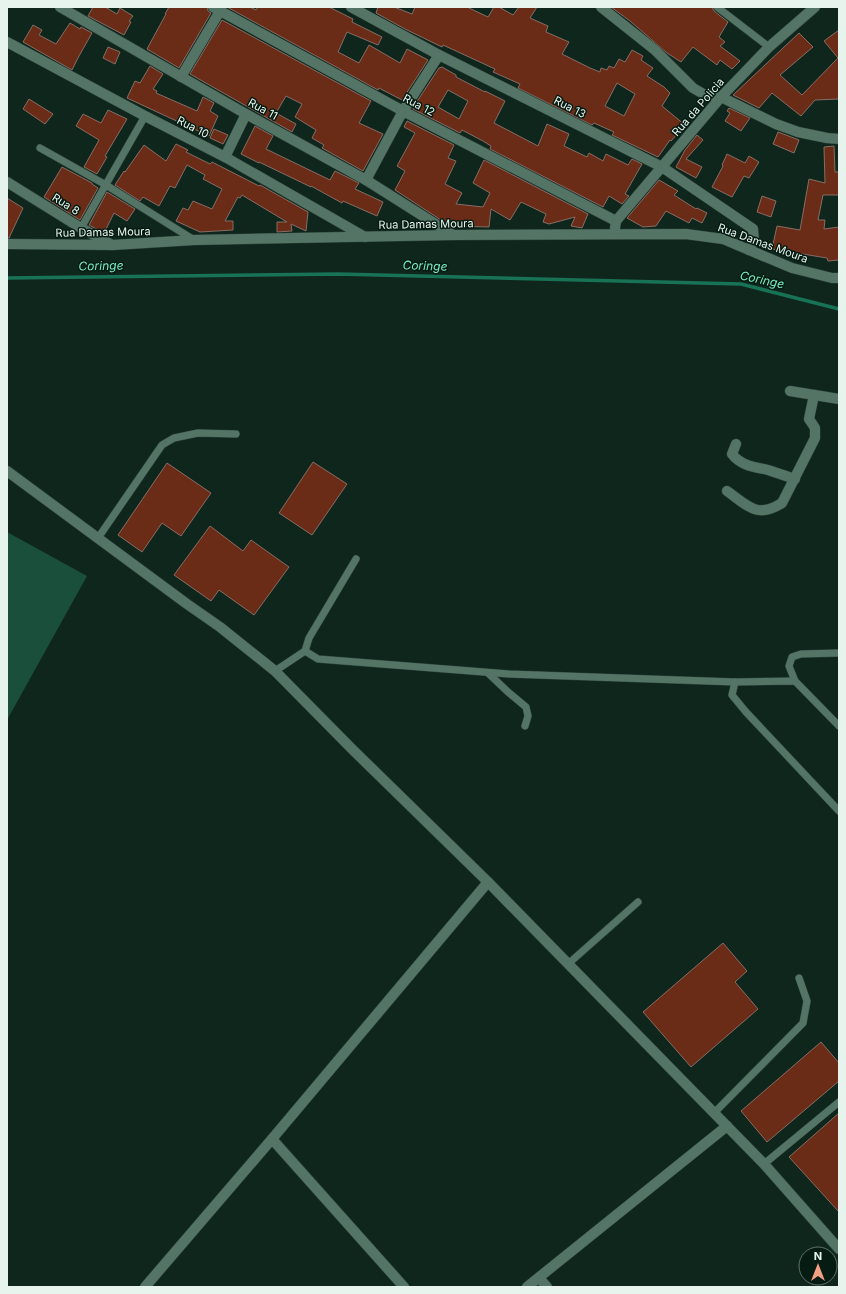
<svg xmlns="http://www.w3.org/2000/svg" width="846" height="1294" viewBox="0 0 846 1294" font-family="Inter,sans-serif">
<rect width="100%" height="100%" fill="#0f261d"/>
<path fill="#1a4f3c" d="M 7,532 L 87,576 L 7,720 Z"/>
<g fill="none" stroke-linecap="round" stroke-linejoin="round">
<path stroke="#187255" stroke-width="3.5" d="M 7,278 L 338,274 L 741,284 L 839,309"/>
</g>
<g fill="#6a2c17" stroke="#866d65" fill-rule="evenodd">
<path d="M 93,7 L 105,7 L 117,14 L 120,8 L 133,16 L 129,21 L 131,22 L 124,35 L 88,16 Z"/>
<path d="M 169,7 L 207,7 L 208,11 L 211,13 L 179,68 L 147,49 L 166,14 L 165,14 Z"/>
<path d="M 227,7 L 250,7 L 256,10 L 258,7 L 329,7 L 353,19 L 352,22 L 382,37 L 378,45 L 347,32 L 338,52 L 359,63 L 369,45 L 400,63 L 407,49 L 428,60 L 402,100 L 379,88 L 378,90 Z"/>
<path d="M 378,7 L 394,7 L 412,14 L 415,7 L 467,7 L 488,17 L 494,7 L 499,7 L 513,15 L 519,7 L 537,7 L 530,18 L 548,26 L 546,32 L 569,42 L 562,54 L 590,68 L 600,72 L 601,68 L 607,70 L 609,66 L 614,68 L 619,59 L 625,62 L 632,50 L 643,56 L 641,60 L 653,68 L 647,76 L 664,87 L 670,93 L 662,106 L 685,125 L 671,141 L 670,140 L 658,157 L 612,135 L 614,132 L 594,123 L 592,125 L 518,88 L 520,84 L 493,72 L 495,69 L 443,45 L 442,47 L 405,29 L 376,13 ZM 617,83 L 635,94 L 624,116 L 605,106 Z"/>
<path d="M 611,7 L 712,7 L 714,11 L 728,22 L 719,37 L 725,42 L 720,46 L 740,61 L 732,69 L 720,60 L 717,65 L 693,47 L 681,62 L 667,53 L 630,21 Z"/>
<path d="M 222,20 L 371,101 L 359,123 L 383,134 L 363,171 L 322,148 L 324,145 L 312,138 L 316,130 L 295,117 L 302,104 L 286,96 L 276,113 L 296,124 L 292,132 L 190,74 Z"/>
<path d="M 70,23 L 80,29 L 81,27 L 92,33 L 79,56 L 72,70 L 23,42 L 33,25 L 42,30 L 39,35 L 56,44 Z"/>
<path d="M 839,30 L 839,99 L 815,100 L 801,116 L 772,93 L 759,108 L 733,95 L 799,33 L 813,47 L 780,75 L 802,95 L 838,58 L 824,41 Z"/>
<path d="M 108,47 L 120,52 L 115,64 L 103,58 Z"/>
<path d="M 150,66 L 163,74 L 153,89 L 157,91 L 156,93 L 197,111 L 203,97 L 214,103 L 210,111 L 218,116 L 209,136 L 127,98 L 135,81 L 140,83 Z"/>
<path d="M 442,67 L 456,75 L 456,77 L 485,92 L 485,91 L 505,101 L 494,123 L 538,146 L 547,124 L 569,134 L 564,146 L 587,157 L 589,153 L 603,161 L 606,154 L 628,165 L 632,159 L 642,164 L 625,194 L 629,196 L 622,204 L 609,196 L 603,207 L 490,149 L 491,146 L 483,141 L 462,130 L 460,133 L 413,109 L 414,106 L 439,68 ZM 448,90 L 468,101 L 459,119 L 438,107 Z"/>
<path d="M 29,99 L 53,114 L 45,124 L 23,109 Z"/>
<path d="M 729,108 L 750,118 L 741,131 L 725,121 L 730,113 L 727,111 Z"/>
<path d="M 108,110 L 127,119 L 105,156 L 107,157 L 97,174 L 84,167 L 99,140 L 76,126 L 83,114 L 101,123 Z"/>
<path d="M 407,121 L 454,145 L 448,158 L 456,161 L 445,184 L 462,193 L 456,204 L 483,207 L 490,193 L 473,183 L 484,160 L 588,214 L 582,228 L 571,226 L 575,217 L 549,224 L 543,222 L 546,214 L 521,202 L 510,220 L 491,209 L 489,227 L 452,226 L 444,222 L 395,190 L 405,171 L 397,166 L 415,133 L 404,127 Z"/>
<path d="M 255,126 L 273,136 L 266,149 L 330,180 L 335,171 L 359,183 L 355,189 L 383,202 L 377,216 L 343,201 L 342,203 L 311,186 L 311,187 L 259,162 L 259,163 L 241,154 Z"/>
<path d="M 214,129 L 228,135 L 223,144 L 210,138 Z"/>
<path d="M 778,132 L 799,140 L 794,153 L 773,144 Z"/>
<path d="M 697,135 L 703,140 L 686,159 L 702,167 L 696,178 L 676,167 L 685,150 Z"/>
<path d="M 176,144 L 188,150 L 186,152 L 210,164 L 212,162 L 259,186 L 260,185 L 308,212 L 306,231 L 291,224 L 292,231 L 277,232 L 277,222 L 287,222 L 242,195 L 240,198 L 238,197 L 225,221 L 233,221 L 233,230 L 200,232 L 176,221 L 183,208 L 188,210 L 193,201 L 212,209 L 222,189 L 203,179 L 205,175 L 187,165 L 175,188 L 170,186 L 159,206 L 143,197 L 140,201 L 115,185 L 124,171 L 125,172 L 144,145 L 166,161 Z"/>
<path d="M 834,146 L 835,172 L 839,172 L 839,195 L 823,195 L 818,220 L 825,220 L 824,229 L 839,227 L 839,260 L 828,261 L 827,258 L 772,249 L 777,226 L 800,230 L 809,179 L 825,183 L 824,147 Z"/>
<path d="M 727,154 L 745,163 L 749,156 L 759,162 L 749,178 L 744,176 L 732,197 L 712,187 L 723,166 L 722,165 Z"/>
<path d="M 62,167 L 92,183 L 92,184 L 98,188 L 80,220 L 44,197 Z"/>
<path d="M 659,180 L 678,191 L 674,195 L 696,209 L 697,208 L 707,213 L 702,223 L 692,218 L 689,223 L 666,211 L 656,226 L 643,227 L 627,218 Z"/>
<path d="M 107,192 L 135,209 L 127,221 L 114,213 L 104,233 L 89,225 Z"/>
<path d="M 762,196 L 776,201 L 771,217 L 757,212 Z"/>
<path d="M 7,198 L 23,208 L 9,238 L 7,238 Z"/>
<path d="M 313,462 L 347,484 L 312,535 L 279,513 Z"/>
<path d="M 167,463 L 211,493 L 181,536 L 162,523 L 142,552 L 118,535 Z"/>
<path d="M 210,526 L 243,551 L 251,540 L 289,567 L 254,615 L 219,590 L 211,601 L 174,575 Z"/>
<path d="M 723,943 L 747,971 L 735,982 L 758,1009 L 691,1067 L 643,1012 Z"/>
<path d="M 821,1042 L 839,1063 L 839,1081 L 767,1142 L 741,1111 Z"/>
<path d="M 839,1113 L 839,1212 L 789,1157 Z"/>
</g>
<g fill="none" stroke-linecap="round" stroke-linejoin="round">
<g stroke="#2d433a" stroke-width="8">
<g id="service">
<path d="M 717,7 L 769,47"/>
<path d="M 40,148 L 106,185 L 194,240"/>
<path d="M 81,228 L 145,116"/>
<path d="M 98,538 L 162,445 L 174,438 L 198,433 L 236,434"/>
<path d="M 305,651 L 318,659 L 509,674 L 735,682 L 795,681 L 839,726"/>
<path d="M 275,671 L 305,651 L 309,638 L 356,559"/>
<path d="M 488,673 L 508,692 L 526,707 L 528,716 L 525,726"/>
<path d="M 795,681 L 789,666 L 792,657 L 801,654 L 839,653"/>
<path d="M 735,682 L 732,695 L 746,712 L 839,811"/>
<path d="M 568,964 L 638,902"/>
<path d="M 714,1113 L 803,1023 L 807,1001 L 799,978"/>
<path d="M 764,1164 L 839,1102"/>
</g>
</g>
<g stroke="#2d433a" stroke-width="11">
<g id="minor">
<path d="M 60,7 L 246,114 L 366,180 L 453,235"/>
<path d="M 213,7 L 403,111 L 616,221"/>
<path d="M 351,7 L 439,55 L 662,167 L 753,229 L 754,240 L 749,250"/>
<path d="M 601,7 L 655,50 L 693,88 L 707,96 L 721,97 L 776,124 L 798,132 L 827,138 L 839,139"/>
<path d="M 7,42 L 145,116 L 225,157 L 365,237"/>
<path d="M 181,77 L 220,11"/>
<path d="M 225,157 L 246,114"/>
<path d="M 366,180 L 403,111 L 439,55"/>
<path d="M 7,182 L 81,228 L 112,245"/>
<path d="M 615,228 L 616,221 L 721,97 L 769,47 L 815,7"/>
<path d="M 7,244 L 113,245 L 194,240 L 453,235 L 686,234 L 723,239 L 792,268 L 832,278 L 839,278"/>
<path d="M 790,391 L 839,399"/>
<path d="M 736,444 L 732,454 C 741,466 755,467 768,470 C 777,473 786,476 795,479"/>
<path d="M 7,471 L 187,604 L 220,627 L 275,671 L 352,749 L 488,882 L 764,1164 L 839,1249"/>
<path d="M 727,491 C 748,506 757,519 782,503 L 815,438 L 815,428 L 809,419 L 814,395"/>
<path d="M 272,1139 L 404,1287"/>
<path d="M 539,1278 L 547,1287"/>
<path d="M 145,1287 L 272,1139 L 488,882"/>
<path d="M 527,1287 L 727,1126"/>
</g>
</g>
<use href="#service" stroke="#547466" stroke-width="7"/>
<use href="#minor" stroke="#547466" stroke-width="10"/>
</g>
<g text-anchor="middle" stroke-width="3" stroke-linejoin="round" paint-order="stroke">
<g font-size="11" fill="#e7f4ee" stroke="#061c13">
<text transform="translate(419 105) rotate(28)" y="4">Rua 12</text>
<text transform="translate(570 107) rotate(27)" y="4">Rua 13</text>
<text transform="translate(698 107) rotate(-49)" y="4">Rua da Policia</text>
<text transform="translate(263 109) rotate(29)" y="4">Rua 11</text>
<text transform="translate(193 127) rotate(27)" y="4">Rua 10</text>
<text transform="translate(66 204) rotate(32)" y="4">Rua 8</text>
<text transform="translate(426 224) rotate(-1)" y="4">Rua Damas Moura</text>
<text transform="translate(103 232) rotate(-1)" y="4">Rua Damas Moura</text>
<text transform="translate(763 243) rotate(20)" y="4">Rua Damas Moura</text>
</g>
<g font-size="12" font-style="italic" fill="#7befc1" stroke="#061c13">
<text transform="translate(101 266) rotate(-1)" y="4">Coringe</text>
<text transform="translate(425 266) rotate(2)" y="4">Coringe</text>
<text transform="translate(762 280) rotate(12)" y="4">Coringe</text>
</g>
</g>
<rect width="846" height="1294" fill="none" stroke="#e7f4ee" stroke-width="16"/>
<g transform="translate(818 1266)"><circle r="19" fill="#061c13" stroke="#60726b"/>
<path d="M0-3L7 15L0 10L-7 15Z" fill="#f39f83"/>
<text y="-6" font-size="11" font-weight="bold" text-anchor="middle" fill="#e7f4ee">N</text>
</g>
</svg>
